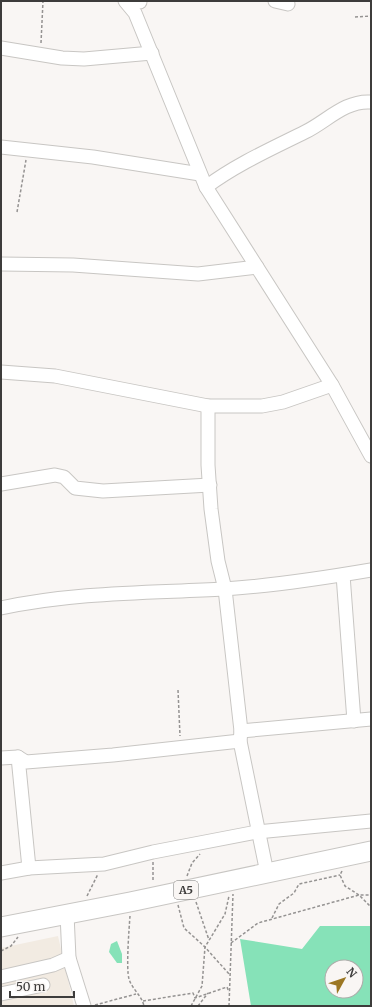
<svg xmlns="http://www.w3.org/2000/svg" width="372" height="1007" viewBox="0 0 372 1007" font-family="Merriweather,serif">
<rect width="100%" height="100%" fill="#f9f6f4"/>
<path fill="#f2ebe2" d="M 58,936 L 74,1006 L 1,1006 L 1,948 Z"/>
<g fill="#86e2b8" fill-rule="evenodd">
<path d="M 320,926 L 371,926 L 371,1006 L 251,1006 L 240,939 L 302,949 ZM 332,967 L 356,967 L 356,991 L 332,991 Z"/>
<path d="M 117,941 L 122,954 L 122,963 L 117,963 L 109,952 L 111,944 Z"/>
</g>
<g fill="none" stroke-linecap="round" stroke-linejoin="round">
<g stroke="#c8c6c3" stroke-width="15">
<g id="minor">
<path d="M 125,1 L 135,13 L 206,187 L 332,385 L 371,456"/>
<path d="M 275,1 L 288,4"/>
<path d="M 140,2 L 140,1"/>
<path d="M 1,48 L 62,58 L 84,59 L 152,53"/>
<path d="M 1,147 L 93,157 L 200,174"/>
<path d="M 206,187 C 237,164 271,149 305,132 C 326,122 345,100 371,102"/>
<path d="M 1,264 L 73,265 L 198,274 L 257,267"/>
<path d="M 1,372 L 55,376 L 208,406 L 262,406 L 283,402 L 332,385"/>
<path d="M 208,406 L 208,465 L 211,509 L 218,561 L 225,589 L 241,731 L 240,741 L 267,873"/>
<path d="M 1,484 L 55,475 L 64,477 L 75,488 L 103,491 L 210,485"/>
<path d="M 343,575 L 354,721"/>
<path d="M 1,608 C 75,592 149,593 224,589 C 271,586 324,578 371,570"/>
<path d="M 241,731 L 371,719"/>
<path d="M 18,757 L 29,868"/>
<path d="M 1,758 L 18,757 L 26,762 L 113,755 L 240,741"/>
<path d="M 1,873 L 29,868 L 104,864 L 153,852 L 257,832 L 371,821"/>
<path d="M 67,914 L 69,958 L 84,1006"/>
<path d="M 1,977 L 53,965 L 69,958"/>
<path d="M 1,994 L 43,985"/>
</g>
</g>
<g stroke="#c8c6c3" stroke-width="21">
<path id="highway" d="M 1,927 L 130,902 L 371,851"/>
</g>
<g stroke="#959392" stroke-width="1.5" stroke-dasharray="3 2" stroke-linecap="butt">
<path d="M 355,17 L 371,16"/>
<path d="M 41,43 L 43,1"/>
<path d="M 17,212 L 26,160"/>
<path d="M 178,690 L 180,736"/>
<path d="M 153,862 L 153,882"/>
<path d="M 342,871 L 340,875 L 345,886 L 359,895 L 371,907"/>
<path d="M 187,876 L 192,863 L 200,854"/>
<path d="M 87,896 L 98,874"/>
<path d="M 196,902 L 209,940"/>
<path d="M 178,905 L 184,928 L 205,947 L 229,974"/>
<path d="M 130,916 C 129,929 126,969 129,979 C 132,989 142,996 144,1006"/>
<path d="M 272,918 L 279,904 L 294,893 L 299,884 L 340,875"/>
<path d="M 231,943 L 258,923 L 359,895 L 371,895"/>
<path d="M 1,951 L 11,946 L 18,937"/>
<path d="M 143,1001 L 193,993 L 195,998 L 227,987 L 229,992"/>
<path d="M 95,1005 L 136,994"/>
<path d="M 191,1006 L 202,986 L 205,947 L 225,914 L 229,896"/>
<path d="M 198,1006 L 208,993"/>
<path d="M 229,1006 L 233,894"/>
</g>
<use href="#minor" stroke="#fff" stroke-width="13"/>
<use href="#highway" stroke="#fff" stroke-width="19"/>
</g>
<g text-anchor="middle" stroke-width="4" stroke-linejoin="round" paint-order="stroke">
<rect fill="#f9f6f4" stroke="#757472" stroke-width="1" x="174" y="881" width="24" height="18" rx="3"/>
<g font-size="11" font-weight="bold" fill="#3d3c3b">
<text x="186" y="894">A5</text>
</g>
</g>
<rect width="372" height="1007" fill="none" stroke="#3d3c3b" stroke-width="4"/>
<g transform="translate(344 979) rotate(50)"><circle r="19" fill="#f9f6f4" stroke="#aeacaa"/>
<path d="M0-3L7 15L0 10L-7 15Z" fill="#9c7723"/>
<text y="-6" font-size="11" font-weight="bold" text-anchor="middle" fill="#3d3c3b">N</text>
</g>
<path d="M10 991v6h64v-6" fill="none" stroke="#3d3c3b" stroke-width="2"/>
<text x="16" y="991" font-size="12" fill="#3d3c3b" stroke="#f9f6f4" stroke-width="3" paint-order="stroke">50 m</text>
</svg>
